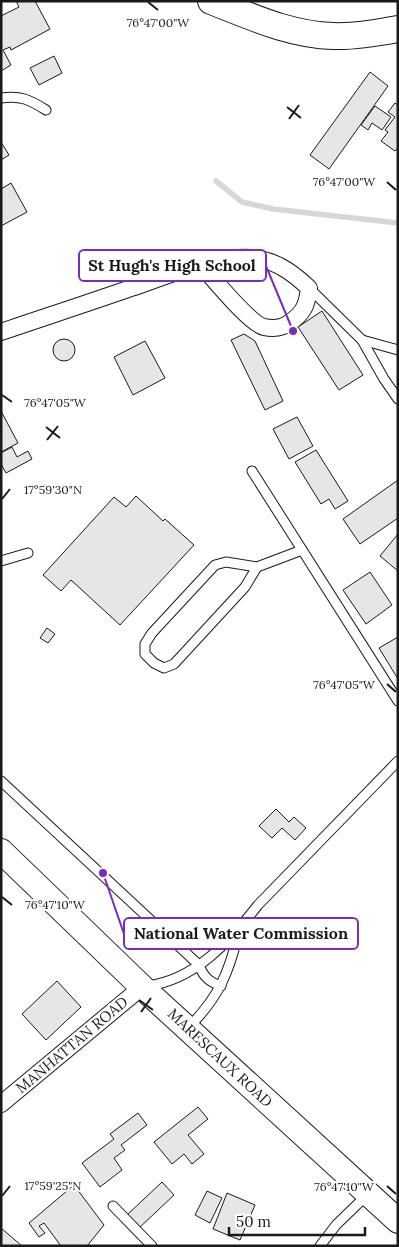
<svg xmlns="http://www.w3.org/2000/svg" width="399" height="1247" viewBox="0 0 399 1247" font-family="Lora,serif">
<rect width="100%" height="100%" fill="#fff"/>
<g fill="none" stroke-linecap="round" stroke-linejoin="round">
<path stroke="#d7d7d7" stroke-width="5.5" d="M 216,181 L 242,202 L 273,209 L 398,223"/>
</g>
<g fill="#e6e6e6" stroke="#1a1a1a">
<path d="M 16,1 L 35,1 L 50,29 L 11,50 L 10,47 L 3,50 L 11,65 L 1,71 L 1,16 L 19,7 Z"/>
<path d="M 54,56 L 62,73 L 39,85 L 30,68 Z"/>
<path d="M 370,72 L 388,86 L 329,169 L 310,155 Z"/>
<path d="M 395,103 L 398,105 L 398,148 L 395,151 L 381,141 L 388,132 L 385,130 L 395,117 L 388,112 Z"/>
<path d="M 375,106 L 391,117 L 382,130 L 372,123 L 368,130 L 361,125 Z"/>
<path d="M 1,142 L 9,155 L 1,160 Z"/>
<path d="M 11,183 L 27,212 L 1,226 L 1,189 Z"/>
<path d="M 322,311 L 363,375 L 339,390 L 298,327 Z"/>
<path d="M 244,334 L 255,341 L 283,401 L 265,410 L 231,340 Z"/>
<circle cx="64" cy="350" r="11"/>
<path d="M 145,341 L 165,378 L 133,395 L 114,357 Z"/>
<path d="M 1,411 L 18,443 L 1,452 Z"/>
<path d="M 297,417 L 313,446 L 289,459 L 273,429 Z"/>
<path d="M 12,447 L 17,457 L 28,451 L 32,459 L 6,473 L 1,464 L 1,453 Z"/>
<path d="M 316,450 L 348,501 L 335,509 L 329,499 L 321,504 L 295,462 Z"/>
<path d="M 398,480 L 398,518 L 360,544 L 343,519 Z"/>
<path d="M 136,496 L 163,521 L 165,519 L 194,545 L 120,625 L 71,580 L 61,591 L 43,575 L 114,497 L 126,507 Z"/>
<path d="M 398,534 L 398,571 L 380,556 Z"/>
<path d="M 370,572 L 392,605 L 366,624 L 343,590 Z"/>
<path d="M 47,628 L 55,634 L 48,643 L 40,638 Z"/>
<path d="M 398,637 L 398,679 L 379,648 Z"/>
<path d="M 276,809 L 289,822 L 294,817 L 306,828 L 295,840 L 282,828 L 272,838 L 259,826 Z"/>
<path d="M 57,981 L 81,1007 L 46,1040 L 22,1014 Z"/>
<path d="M 198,1107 L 208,1119 L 188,1135 L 204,1154 L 192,1164 L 184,1154 L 172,1164 L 154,1142 Z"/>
<path d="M 138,1113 L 147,1125 L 121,1145 L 125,1150 L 114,1158 L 122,1170 L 100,1187 L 82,1163 L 114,1139 L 110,1134 Z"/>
<path d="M 162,1182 L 174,1195 L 138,1229 L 126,1216 Z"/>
<path d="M 74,1185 L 104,1225 L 87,1246 L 61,1246 L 44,1223 L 39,1226 L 45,1233 L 39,1237 L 29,1223 Z"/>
<path d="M 207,1191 L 222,1198 L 210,1223 L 195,1215 Z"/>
<path d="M 227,1193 L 255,1205 L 240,1240 L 213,1229 Z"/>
<path d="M 1,1228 L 22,1246 L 1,1246 Z"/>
</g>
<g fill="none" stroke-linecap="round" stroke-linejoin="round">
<g stroke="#1a1a1a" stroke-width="11">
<g id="service">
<path d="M 1,98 C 21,95 30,100 46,110"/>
<path d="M 309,288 L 362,340 L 384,379 L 398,399"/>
<path d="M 362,340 L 398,350"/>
<path d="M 252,471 L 398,701"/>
<path d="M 1,561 L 28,553"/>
<path d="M 257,567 L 245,587 L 174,664 L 164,668 L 154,663 L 145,654 L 145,644 L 152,633 L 215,565 L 226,562 L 257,567 L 302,550"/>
<path d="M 1,781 L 199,965 C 203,976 209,982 221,986"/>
<path d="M 147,986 C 195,980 230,941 258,905 L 398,761"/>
<path d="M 188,1028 C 219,997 229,973 239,931"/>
<path d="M 113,1206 L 152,1246"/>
<path d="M 320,1246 L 336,1225 L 368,1194"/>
</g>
</g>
<g stroke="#1a1a1a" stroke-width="18">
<g id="minor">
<path d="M 1,332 C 45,317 88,303 131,288 C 167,276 223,252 260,259 C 280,263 295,275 309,288 C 307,305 304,313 289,323 C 282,328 273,329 264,327 C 250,324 212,277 201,265"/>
<path d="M 1,1104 L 142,987"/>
</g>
</g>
<g stroke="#1a1a1a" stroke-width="26">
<path id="secondary" d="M 1,851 L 142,987 L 398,1221"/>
</g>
<g stroke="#1a1a1a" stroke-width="28">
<path id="primary" d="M 211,1 C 250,16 290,35 333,36 C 354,37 377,33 398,29"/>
</g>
<use href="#service" stroke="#fff" stroke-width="9"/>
<use href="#minor" stroke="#fff" stroke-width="16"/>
<use href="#secondary" stroke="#fff" stroke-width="24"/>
<use href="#primary" stroke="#fff" stroke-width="26"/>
</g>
<path fill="none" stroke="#1a1a1a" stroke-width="2" d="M 148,2 L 158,10M 287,107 L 301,118M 289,119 L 299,105M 387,182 L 396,190M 2,395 L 12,402M 46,427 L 60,438M 47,440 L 58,426M 2,499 L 10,489M 387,684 L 396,692M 2,897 L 12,905M 139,1000 L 153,1010M 141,1012 L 151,998M 387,1186 L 396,1194M 2,1196 L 10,1186"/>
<g text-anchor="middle" stroke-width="4" stroke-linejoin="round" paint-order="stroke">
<g font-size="15" fill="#1a1a1a" stroke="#fff">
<text transform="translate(72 1045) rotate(-40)" y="5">MANHATTAN ROAD</text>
<text transform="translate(220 1058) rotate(43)" y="5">MARESCAUX ROAD</text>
</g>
</g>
<g font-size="12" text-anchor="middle" fill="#1a1a1a" stroke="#fff" stroke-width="4" stroke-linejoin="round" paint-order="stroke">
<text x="158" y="27">76°47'00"W</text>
<text x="344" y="186">76°47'00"W</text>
<text x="55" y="407">76°47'05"W</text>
<text x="53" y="494">17°59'30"N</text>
<text x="344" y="689">76°47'05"W</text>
<text x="55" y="909">76°47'10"W</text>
<text x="53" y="1190">17°59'25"N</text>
<text x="344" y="1191">76°47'10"W</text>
</g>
<path fill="none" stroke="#7b2cbf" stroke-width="2" d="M293 331L266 266M103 873L124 934"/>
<g fill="#7b2cbf" stroke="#fff" stroke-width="2">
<circle cx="293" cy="331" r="5"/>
<circle cx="103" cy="873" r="5"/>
</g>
<g fill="#fff" stroke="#7b2cbf" stroke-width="2">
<rect x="79" y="250" width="187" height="31" rx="5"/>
<rect x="124" y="918" width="234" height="31" rx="5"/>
</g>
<g font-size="16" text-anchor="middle" font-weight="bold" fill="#1a1a1a">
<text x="172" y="271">St Hugh's High School</text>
<text x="241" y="939">National Water Commission</text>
</g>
<rect width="399" height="1247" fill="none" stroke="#1a1a1a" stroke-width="5"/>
<path d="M229 1227v8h136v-8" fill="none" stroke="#1a1a1a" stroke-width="2.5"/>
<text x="236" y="1227" font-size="15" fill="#1a1a1a" stroke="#ffffff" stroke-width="4" paint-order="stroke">50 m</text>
</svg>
